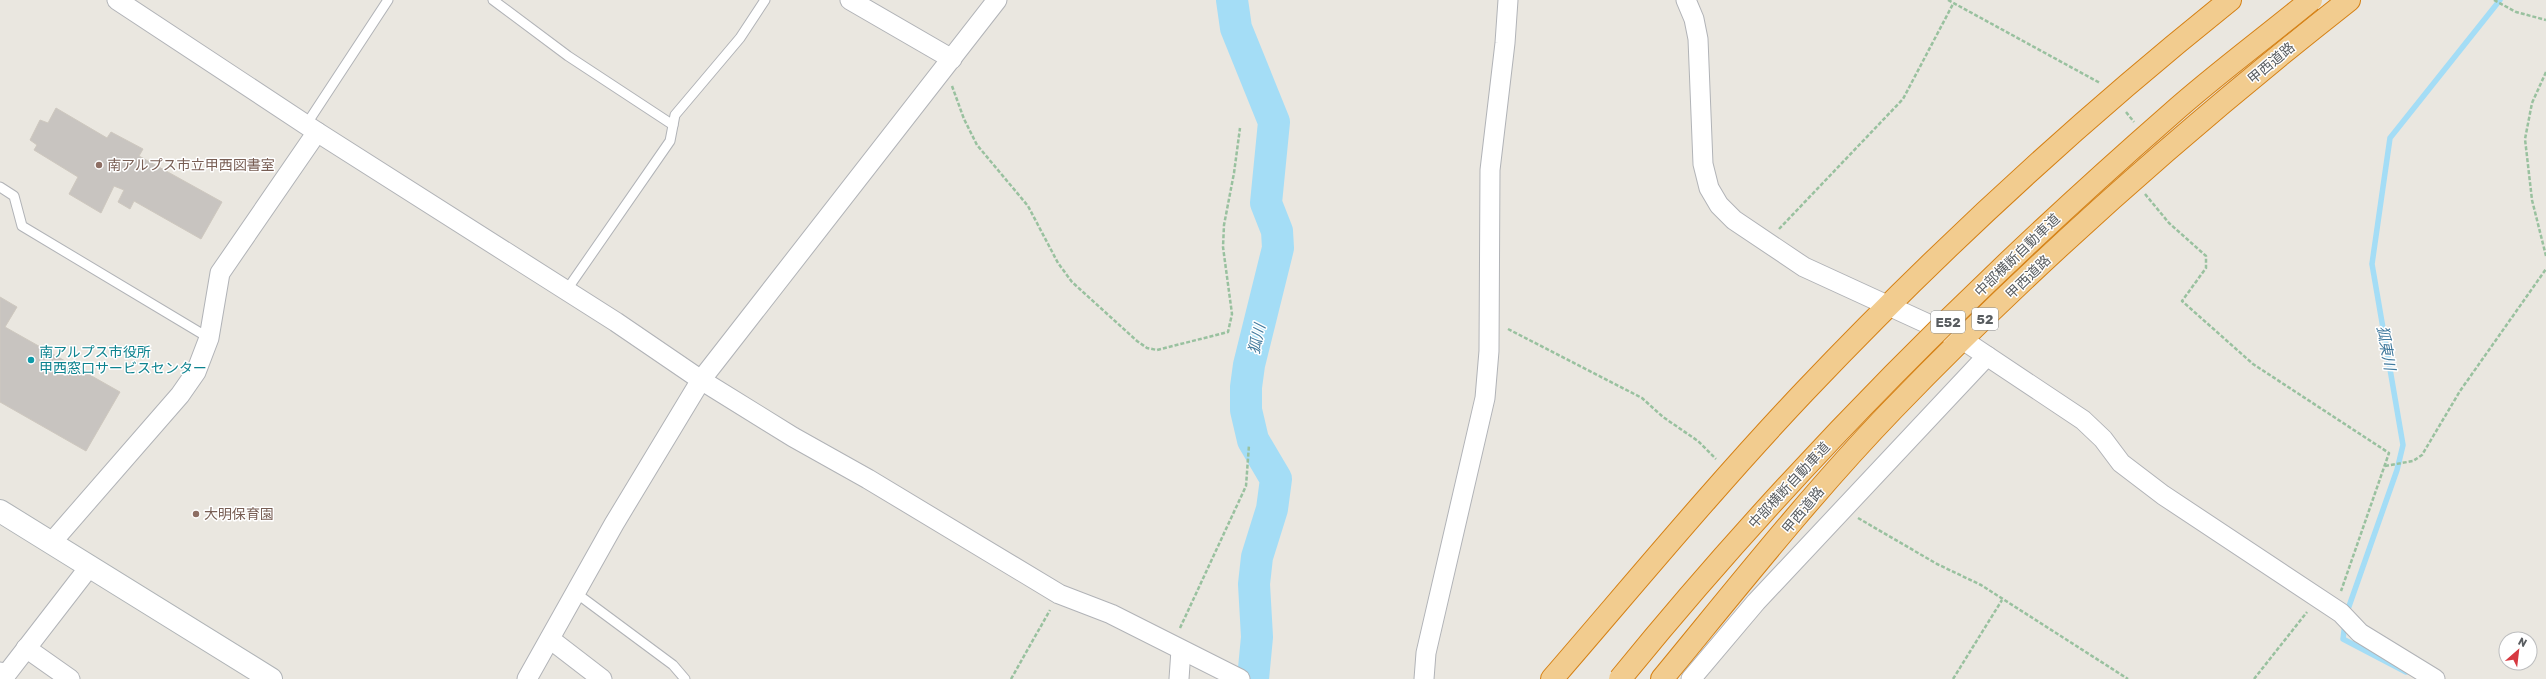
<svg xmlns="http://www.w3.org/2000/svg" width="2546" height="679" viewBox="0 0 2546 679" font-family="Rubik,'Noto Sans JP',sans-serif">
<rect width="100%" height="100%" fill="#eae7e0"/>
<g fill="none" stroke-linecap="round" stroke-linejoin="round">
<g stroke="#a4ddf6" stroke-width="5.5">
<path d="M 2347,612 L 2397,470 L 2403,445 L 2372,264 L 2390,138 L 2500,0"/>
<path d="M 2345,623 L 2343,639 L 2406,672"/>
</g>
<path stroke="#a4ddf6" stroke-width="32" d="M 1232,0 L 1236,28 L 1274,122 L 1266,203 L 1277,231 L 1278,248 L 1249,365 L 1246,387 L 1246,410 L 1253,440 L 1276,479 L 1272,509 L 1257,557 L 1254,584 L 1257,637 L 1253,679"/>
</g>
<g fill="#c8c4c0" stroke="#cec8bf">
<path d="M 56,108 L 107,138 L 111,132 L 143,149 L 139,156 L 222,202 L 201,239 L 134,201 L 130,209 L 118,202 L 124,190 L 114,186 L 101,213 L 69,194 L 78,177 L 34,150 L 37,145 L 30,140 L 40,120 L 48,123 Z"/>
<path d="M 0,297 L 17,307 L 5,327 L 120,392 L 86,451 L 0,402 Z"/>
</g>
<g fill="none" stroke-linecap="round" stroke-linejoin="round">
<g stroke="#b1b3b7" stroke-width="11">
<g id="lane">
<path d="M 493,0 L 568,56 L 673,125"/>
<path d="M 306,125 L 388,0"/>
<path d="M 0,187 L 14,196 L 22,226 L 209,338"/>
<path d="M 566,291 L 670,141 L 675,115 L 740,38 L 765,0"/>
<path d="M 576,593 L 673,665 L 685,679"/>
</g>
</g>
<g stroke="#b1b3b7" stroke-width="21">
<g id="street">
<path d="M 117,0 L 317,132 L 616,322 L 701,380 L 793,437 L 868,479 L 1059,594 L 1111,614 L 1240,679"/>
<path d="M 850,0 L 952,59"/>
<path d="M 1686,0 L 1694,19 L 1698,39 L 1703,164 L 1709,188 L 1719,205 L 1734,220 L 1804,267 L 1963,340 L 2083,420 L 2103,439 L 2121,463 L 2163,495 L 2341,613 L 2360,633 L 2435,679"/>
<path d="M 52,542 L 180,395 L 196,372 L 209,338 L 220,273 L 317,132"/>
<path d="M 550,639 L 602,679"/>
<path d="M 26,648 L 70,679"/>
<path d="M 0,672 L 5,676 L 90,566"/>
<path d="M 527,679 L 614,524 L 701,380 L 997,0"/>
<path d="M 1179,679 L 1181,650"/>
<path d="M 1424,679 L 1426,653 L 1485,398 L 1489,351 L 1490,170 L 1505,43 L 1508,0"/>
<path d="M 1691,679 L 1756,602 L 1987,356"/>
</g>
</g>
<g stroke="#b0b4b7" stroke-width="24">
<path id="secondary" d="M 0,511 L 271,679"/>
</g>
<g stroke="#d58115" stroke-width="24">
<g id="highway">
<path d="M 1552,679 C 1635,583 1716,485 1804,392 C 1937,252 2079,121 2230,0"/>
<path d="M 1662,679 C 1737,588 1811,494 1893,409 C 2035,262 2189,126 2349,0"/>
</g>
</g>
<g stroke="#99c19f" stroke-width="2.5" stroke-dasharray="4 2" stroke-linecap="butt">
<path d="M 1948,0 L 2100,83"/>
<path d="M 2494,0 L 2516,12 L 2546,20"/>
<path d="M 2546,72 L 2532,103 L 2525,139 L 2532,200 L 2546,256"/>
<path d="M 952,86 L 964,119 L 977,145 L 1028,206 L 1058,263 L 1072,282 L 1137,341 L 1147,348 L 1157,350 L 1228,332 L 1232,314 L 1223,247 L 1224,225 L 1234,173 L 1240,128"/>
<path d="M 2126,112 L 2134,122"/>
<path d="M 2145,194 L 2169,223 L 2206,256 L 2206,268 L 2182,301 L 2253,364 L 2389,453 L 2341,591"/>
<path d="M 1779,229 L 1903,99 L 1953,4"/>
<path d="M 1508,329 L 1642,398 L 1663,417 L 1698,441 L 1716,459"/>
<path d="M 2385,466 L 2413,461 L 2422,455 L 2460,391 L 2546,269"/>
<path d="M 1858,518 L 1937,564 L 1981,585 L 2128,679"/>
<path d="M 1180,628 L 1246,486 L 1249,445"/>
<path d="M 1011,679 L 1050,610"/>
<path d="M 1953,679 L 2002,600"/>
<path d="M 2254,679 L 2307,612"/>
</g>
<use href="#lane" stroke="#fff" stroke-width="9"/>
<use href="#street" stroke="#fff" stroke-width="19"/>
<use href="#secondary" stroke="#fff" stroke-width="22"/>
<use href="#highway" stroke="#f2cc8f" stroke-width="22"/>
<g stroke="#d58115" stroke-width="24" stroke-linecap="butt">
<path id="highway-bridge" d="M 1620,679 C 1786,475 1973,287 2171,114 C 2216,74 2265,38 2311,0"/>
</g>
<use href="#highway-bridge" stroke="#f2cc8f" stroke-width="22"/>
</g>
<g fill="#8d6e63" stroke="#fff" stroke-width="1.5">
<circle cx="99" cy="165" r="4"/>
<circle cx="196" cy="514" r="4"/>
</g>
<circle fill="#0f9aa8" stroke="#fff" stroke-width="1.5" cx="31" cy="360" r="4"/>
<g text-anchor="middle" stroke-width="3" stroke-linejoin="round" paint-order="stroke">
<g fill="#fff" stroke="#8b8e90" stroke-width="1">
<rect x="1972" y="308" width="26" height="22" rx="3"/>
<rect x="1931" y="311" width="34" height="22" rx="3"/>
</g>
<g font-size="13" font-weight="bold" fill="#595d60">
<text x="1985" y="324">52</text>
<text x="1948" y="327">E52</text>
</g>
<g font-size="14" fill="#595d60" stroke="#fff">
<text transform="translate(2271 63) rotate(-40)" y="5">甲西道路</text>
<text transform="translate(2017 255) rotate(-44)" y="5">中部横断自動車道</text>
<text transform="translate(2028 277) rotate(-44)" y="5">甲西道路</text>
<text transform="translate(1789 485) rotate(-47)" y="5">中部横断自動車道</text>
<text transform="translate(1803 510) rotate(-50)" y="5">甲西道路</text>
</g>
<g font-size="14" fill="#785e54" stroke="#fff" text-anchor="start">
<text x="107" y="170">南アルプス市立甲西図書室</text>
<text x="204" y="519">大明保育園</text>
</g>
<g font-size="14" fill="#0d838f" stroke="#fff" text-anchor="start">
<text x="39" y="357">南アルプス市役所<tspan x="39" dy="16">甲西窓口サービスセンター</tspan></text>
</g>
<g font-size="15" font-style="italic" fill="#427a9d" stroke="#fff">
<text transform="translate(1257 339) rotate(-77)" y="5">狐川</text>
<text transform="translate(2386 348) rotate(80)" y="5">狐東川</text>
</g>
</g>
<g transform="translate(2518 651) rotate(28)"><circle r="19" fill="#ffffff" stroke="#bdbebf"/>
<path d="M0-3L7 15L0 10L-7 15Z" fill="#d73941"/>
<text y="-6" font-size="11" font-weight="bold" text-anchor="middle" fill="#595d60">N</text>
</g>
</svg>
